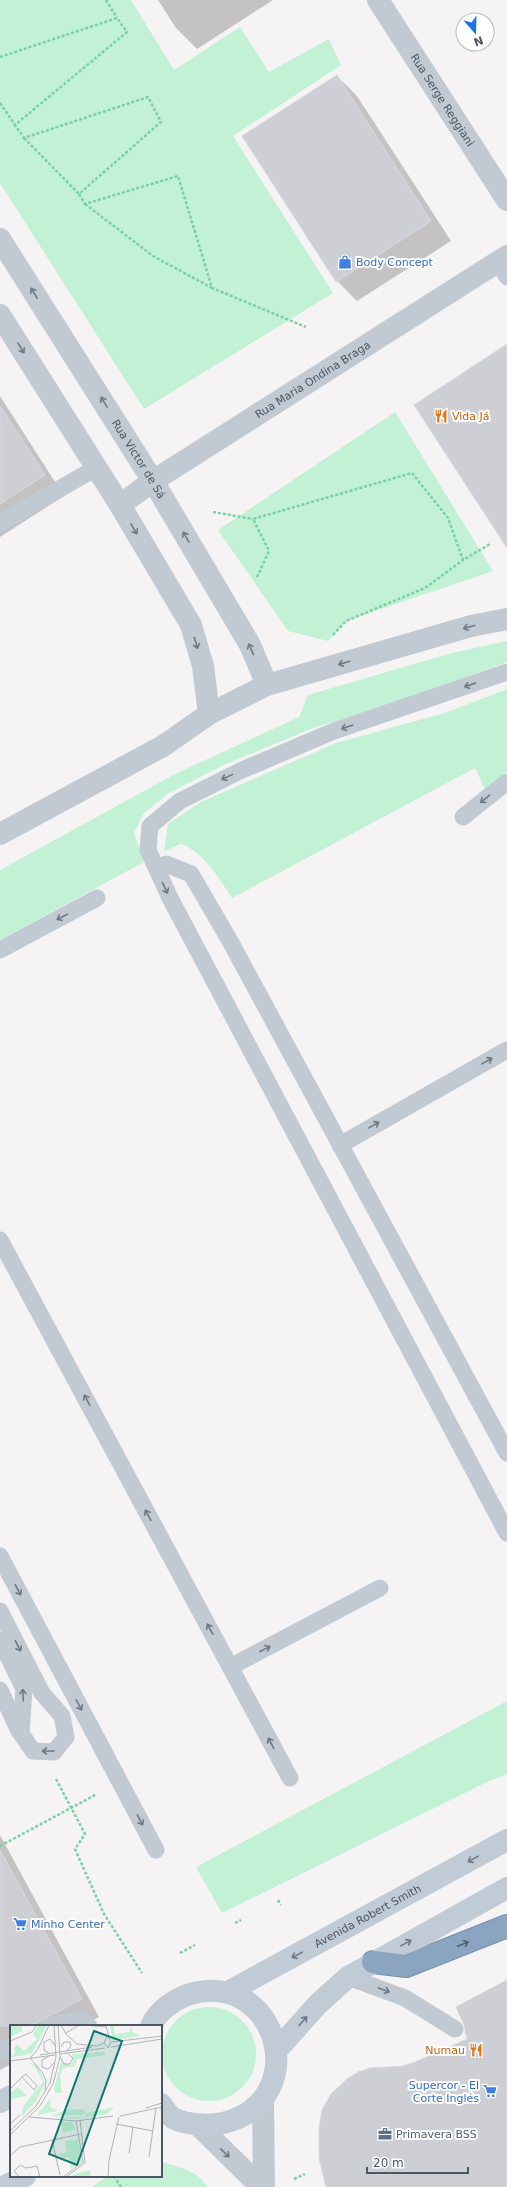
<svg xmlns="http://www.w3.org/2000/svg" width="507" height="2187" viewBox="0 0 507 2187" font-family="'DejaVu Sans',sans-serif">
<rect width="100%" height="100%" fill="#f5f3f3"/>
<g fill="#c3f1d5">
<path d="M 0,0 L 131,0 L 174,70 L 240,27 L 269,72 L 329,39 L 341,65 L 233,136 L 333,293 L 144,409 L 0,183 Z"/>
<path d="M 395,412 L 493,571 L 346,621 L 328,641 L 288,631 L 218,530 Z"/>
<path d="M 507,641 L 507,662 L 399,702 L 313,728 L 224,765 L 169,793 L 144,813 L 134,833 L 144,862 L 0,940 L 0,870 L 175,774 L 299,717 L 308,695 L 452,653 Z"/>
<path d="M 507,689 L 507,771 L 485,789 L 475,768 L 232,898 C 218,877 205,853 181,844 L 164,851 L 168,824 L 201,802 L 336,743 L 445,713 Z"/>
<path d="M 507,1701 L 507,1774 L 483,1784 L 222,1913 L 196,1867 Z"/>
<circle cx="209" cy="2054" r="47"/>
<path d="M 161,2162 C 176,2166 200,2171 207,2187 L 92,2187 L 107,2176 L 161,2176 Z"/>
</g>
<g fill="#0003">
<path d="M 158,0 L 273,0 L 197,49 L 176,28 Z"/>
<path d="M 337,76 L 357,96 L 451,241 L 357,301 L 337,281 Z"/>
<path d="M 0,396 L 64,496 L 0,537 Z"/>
<path d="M 0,1835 L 99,2017 L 81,2026 L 11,2026 L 11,2064 L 0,2070 Z"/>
</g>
<g fill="#cdcfd5" stroke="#d7d9de">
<path d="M 337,75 L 431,221 L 336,282 L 242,136 Z"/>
<path d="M 507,344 L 507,548 L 414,405 Z"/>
<path d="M 0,406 L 45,475 L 0,504 Z"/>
<path d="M 0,1850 L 82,1999 L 31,2026 L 0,2026 Z"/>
<path d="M 507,1980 L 507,2187 L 326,2187 L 319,2158 L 319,2128 L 322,2110 L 331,2094 L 347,2079 L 358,2072 L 370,2068 L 403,2066 L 415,2062 L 467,2039 L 464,2025 L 456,2007 Z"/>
</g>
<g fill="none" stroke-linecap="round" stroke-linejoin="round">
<g stroke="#7690ad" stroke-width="24">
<path id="highway" d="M 373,1962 L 406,1966 L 507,1926"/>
</g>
<g stroke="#7ad0a6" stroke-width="2.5" stroke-dasharray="3 2" stroke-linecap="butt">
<path d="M 106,0 L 117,18"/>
<path d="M 0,57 L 117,18 L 127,32 L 15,125 L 24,138 L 148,97 L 161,122 L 79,194 L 85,204 L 178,176 L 212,288 L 306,327"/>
<path d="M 0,103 L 15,125"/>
<path d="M 24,138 L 79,194"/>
<path d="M 85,204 L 153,256 L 212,288"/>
<path d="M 213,512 L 253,519"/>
<path d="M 257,577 L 269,551 L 253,519 L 412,473 L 448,518 L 463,560 L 490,544"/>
<path d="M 333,635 L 346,621 L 425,588 L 463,560"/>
<path d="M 56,1779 L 85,1834 L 75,1849 L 104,1914 L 142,1973"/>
<path d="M 0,1846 L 97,1794"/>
<path d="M 278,1900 L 281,1905"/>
<path d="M 235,1923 L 241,1920"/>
<path d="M 180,1953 L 195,1945"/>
<path d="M 114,2176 L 121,2187"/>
<path d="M 294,2179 L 305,2174"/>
</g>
<g stroke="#c1cad2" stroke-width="17">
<path d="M 498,262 L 507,277"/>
<path d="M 0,523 L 96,468"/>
<path d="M 507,672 L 334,731 L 242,770 L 180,801 L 150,826 L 148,850 L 170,898 L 507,1533"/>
<path d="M 463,817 L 507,782"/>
<path d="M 166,864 L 191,874 L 230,941 L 507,1453"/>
<path d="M 0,950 L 97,898"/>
<path d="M 340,1145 L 507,1050"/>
<path d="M 0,1240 L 290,1778"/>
<path d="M 0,1556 L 156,1850"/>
<path d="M 0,1611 L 42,1693 L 62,1716 L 66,1737 L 54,1752 L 33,1751 L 18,1729 L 0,1690"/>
<path d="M 0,1640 L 24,1689 L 21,1734"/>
<path d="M 230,1667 L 380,1588"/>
<path d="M 348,1977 L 405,1998 L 455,2029"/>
<path d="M 50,2026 L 79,2020 L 89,2026"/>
<path d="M 0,2052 L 11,2046"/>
</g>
<g stroke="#c1cad2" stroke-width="22">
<path id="s1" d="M 378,0 L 507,200"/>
<path id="s2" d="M 0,239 L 153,481 L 250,645 L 267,685"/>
<path d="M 0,315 L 120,505 L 191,625 L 203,666 L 209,714"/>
<path id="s3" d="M 120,505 L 153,481 L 507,256"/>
<path d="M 0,834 L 163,746 L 209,714 L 267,685 L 471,626 L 507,619"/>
<path d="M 263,2101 L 264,2187"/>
<path d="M 198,2125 L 261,2187"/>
</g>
<g stroke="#c1cbd6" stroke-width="22">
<path id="s4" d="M 228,1992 L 507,1840"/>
<path d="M 151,2026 C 157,2011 175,1999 190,1994 C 277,1969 315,2100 223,2123 C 209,2126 186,2125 173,2118 C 168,2115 164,2108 161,2104"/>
<path d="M 277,2050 L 318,2004 L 348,1977 L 507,1888"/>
<path d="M 0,2102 L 11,2096"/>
<path d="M 3,2187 L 25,2176"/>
</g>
<use href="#highway" stroke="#8ba5c1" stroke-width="22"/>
</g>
<defs><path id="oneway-shaft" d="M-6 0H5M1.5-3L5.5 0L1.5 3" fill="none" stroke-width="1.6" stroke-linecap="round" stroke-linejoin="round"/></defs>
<g stroke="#6e7983">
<use href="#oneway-shaft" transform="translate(34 293) rotate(-122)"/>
<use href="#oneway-shaft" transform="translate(21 348) rotate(58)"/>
<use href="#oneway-shaft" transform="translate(104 402) rotate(-122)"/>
<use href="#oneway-shaft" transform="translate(134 529) rotate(60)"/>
<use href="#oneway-shaft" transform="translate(186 537) rotate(-120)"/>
<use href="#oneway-shaft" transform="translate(469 627) rotate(165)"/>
<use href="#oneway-shaft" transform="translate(196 643) rotate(73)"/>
<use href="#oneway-shaft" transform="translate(251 649) rotate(-114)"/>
<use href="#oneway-shaft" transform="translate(344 663) rotate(164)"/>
<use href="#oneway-shaft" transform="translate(470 685) rotate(161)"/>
<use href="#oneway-shaft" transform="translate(347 727) rotate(162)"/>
<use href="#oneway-shaft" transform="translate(227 777) rotate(154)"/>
<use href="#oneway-shaft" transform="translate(485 799) rotate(141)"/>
<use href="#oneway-shaft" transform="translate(165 888) rotate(65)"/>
<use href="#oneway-shaft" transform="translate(62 917) rotate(152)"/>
<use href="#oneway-shaft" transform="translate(487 1061) rotate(-29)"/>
<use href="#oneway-shaft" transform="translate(374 1125) rotate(-29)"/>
<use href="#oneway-shaft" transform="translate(87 1400) rotate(-118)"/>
<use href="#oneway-shaft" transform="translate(148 1515) rotate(-118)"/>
<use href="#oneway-shaft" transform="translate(18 1590) rotate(62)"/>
<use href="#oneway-shaft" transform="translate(210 1629) rotate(-118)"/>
<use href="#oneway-shaft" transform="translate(18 1646) rotate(63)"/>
<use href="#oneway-shaft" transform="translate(265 1649) rotate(-28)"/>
<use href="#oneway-shaft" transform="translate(23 1695) rotate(-92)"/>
<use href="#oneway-shaft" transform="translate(79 1705) rotate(62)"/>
<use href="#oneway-shaft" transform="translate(271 1743) rotate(-118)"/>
<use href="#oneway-shaft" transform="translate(48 1751) rotate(-180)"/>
<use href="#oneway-shaft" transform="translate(140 1820) rotate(62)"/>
<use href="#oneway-shaft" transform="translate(384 1990) rotate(20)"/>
<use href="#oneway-shaft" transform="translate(225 2153) rotate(44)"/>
</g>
<g stroke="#6e7984">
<use href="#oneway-shaft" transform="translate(473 1859) rotate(151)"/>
<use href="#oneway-shaft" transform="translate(406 1943) rotate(-29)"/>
<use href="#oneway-shaft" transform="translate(297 1955) rotate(152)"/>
<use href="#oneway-shaft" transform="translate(303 2021) rotate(-49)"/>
</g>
<use stroke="#505e6b" href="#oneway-shaft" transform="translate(463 1944) rotate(-22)"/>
<defs>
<g id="shop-bare" transform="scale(1.08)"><path d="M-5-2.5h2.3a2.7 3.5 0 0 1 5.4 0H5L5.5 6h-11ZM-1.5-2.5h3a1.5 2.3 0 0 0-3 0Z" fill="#3f7fe0" stroke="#fff" stroke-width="2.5" paint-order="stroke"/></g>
<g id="restaurant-bare" transform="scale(1.08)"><path d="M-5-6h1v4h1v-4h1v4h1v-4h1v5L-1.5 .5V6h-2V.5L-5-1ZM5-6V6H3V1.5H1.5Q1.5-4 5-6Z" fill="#e8710a" stroke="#fff" stroke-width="2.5" paint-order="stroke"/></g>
<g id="supermarket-bare" transform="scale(1.08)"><path d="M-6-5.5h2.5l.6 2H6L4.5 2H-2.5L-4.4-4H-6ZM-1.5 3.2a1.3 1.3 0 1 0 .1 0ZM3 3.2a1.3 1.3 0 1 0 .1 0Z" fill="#3f7fe0" stroke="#fff" stroke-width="2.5" paint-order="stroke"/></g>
<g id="office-bare" transform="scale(1.08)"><path d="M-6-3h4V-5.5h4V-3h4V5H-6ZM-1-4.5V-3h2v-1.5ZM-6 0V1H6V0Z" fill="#5c6f8a" stroke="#fff" stroke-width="2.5" paint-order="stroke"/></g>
</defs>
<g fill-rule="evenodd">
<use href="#shop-bare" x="345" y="262"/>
<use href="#restaurant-bare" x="441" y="416"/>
<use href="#supermarket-bare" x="20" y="1924"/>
<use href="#restaurant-bare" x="476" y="2050"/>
<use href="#supermarket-bare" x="490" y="2091"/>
<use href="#office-bare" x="385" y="2134"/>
</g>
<g text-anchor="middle" stroke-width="4" stroke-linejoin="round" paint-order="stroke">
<g font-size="11" fill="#4a5661" stroke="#fff">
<text dy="4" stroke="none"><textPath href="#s1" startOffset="119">Rua Serge Reggiani</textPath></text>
<text dy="4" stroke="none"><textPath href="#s3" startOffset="230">Rua Maria Ondina Braga</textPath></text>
<text dy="4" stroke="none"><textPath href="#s2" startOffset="260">Rua Victor de Sá</textPath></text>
<text dy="4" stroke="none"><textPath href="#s4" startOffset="159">Avenida Robert Smith</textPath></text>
</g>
<g font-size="11" fill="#366cbe" stroke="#fff" text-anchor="start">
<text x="356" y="266">Body Concept</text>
<text x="31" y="1928">Minho Center</text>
<text x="479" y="2089" text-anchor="end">Supercor - El<tspan x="479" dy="13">Corte Inglés</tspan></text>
</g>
<g font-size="11" fill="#c56008" stroke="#fff" text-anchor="start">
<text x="452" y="420">Vida Já</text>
<text x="465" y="2054" text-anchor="end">Numau</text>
</g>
<g font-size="11" fill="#4e5e75" stroke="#fff" text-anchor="start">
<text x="396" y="2138">Primavera BSS</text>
</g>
</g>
<g transform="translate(10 2025)">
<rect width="152" height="152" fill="#f5f3f3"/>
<path d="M 0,0 L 12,0 L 12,6 L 0,12 ZM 29,0 L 37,0 L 22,28 L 0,33 L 5,28 L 4,23 L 7,19 L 14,26 L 27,14 L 23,9 ZM 100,0 L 103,0 L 105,9 L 119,7 L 122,0 L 122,7 L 131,11 L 103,15 ZM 94,27 L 95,30 L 67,34 L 65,41 L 53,43 L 50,50 L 52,68 L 45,68 L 44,63 L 51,37 L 61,40 L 64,35 L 62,29 ZM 18,37 L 28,41 L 35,59 L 26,76 L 11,92 L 14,80 L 33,57 L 25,42 ZM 8,62 L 17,71 L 0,74 L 0,69 ZM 41,73 L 40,82 L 48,86 L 27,90 ZM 104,82 L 97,89 L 64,94 L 44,92 L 74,92 L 77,88 ZM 73,84 L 76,88 L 72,90 L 41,91 L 56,85 ZM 51,97 L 62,97 L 66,105 L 53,108 ZM 68,114 L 72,136 L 61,144 L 59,132 L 54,133 L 49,129 L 57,127 L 55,116 ZM 80,145 L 81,152 L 60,152 L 65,149 Z" fill="#c3f1d5"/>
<path fill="none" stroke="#b1b4b9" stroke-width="1" d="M 51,0 L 56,9 L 67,19 L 87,21M 74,0 L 96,2M 96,1 L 100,16M 56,8 L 69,0M 0,16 L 22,7 L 27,0M 101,17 L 152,11M 94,18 L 98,23 L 101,17M 87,21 L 94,18 L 97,11M 51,22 L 54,17 L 60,17 L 61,21 L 57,26M 101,22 L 152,14M 39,28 L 34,25 L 34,17 L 40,14 L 46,22M 50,29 L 95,23M 30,30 L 82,22M 39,31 L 32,35 L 32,42 L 38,44 L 44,38M 50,32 L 54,39 L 60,39 L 63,33 L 57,28M 0,36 L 45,30M 0,64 L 12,52 L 16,49 L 27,61 L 24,65 L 12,52M 35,65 L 36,56 L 32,47 L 20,33 L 28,24 L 39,0M 136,83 L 152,78M 110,91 L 152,82M 19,92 L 66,96 L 103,91M 0,99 L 10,90M 106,99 L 143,106M 0,106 L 26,81 L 40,58 L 46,32 L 44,0M 0,110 L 30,81 L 43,59 L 50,32 L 48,0M 42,115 L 50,150M 119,128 L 123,102M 0,131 L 10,122 L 71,109M 139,132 L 146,83M 9,152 L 4,146 L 10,140 L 16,143 L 27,141 L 30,152M 53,152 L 73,137 L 66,96M 56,152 L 75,138 L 70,95M 98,152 L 99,135 L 109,92"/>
<path fill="#0f766e" fill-opacity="0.15" stroke="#0f766e" stroke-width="2" d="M 84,6 L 112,16 L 67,140 L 39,129 Z"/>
<rect width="152" height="152" fill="none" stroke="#4a5661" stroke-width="2"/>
</g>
<g transform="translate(475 32) rotate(160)"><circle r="19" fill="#ffffff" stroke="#b7bbc0"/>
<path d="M0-3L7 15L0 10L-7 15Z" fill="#1a73e8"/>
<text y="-6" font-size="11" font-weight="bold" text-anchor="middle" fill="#4a5661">N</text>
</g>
<path d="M367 2167v6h101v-6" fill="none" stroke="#4a5661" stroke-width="2"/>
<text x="373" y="2167" font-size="12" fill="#4a5661" stroke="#ffffff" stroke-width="3" paint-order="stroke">20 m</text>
</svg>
